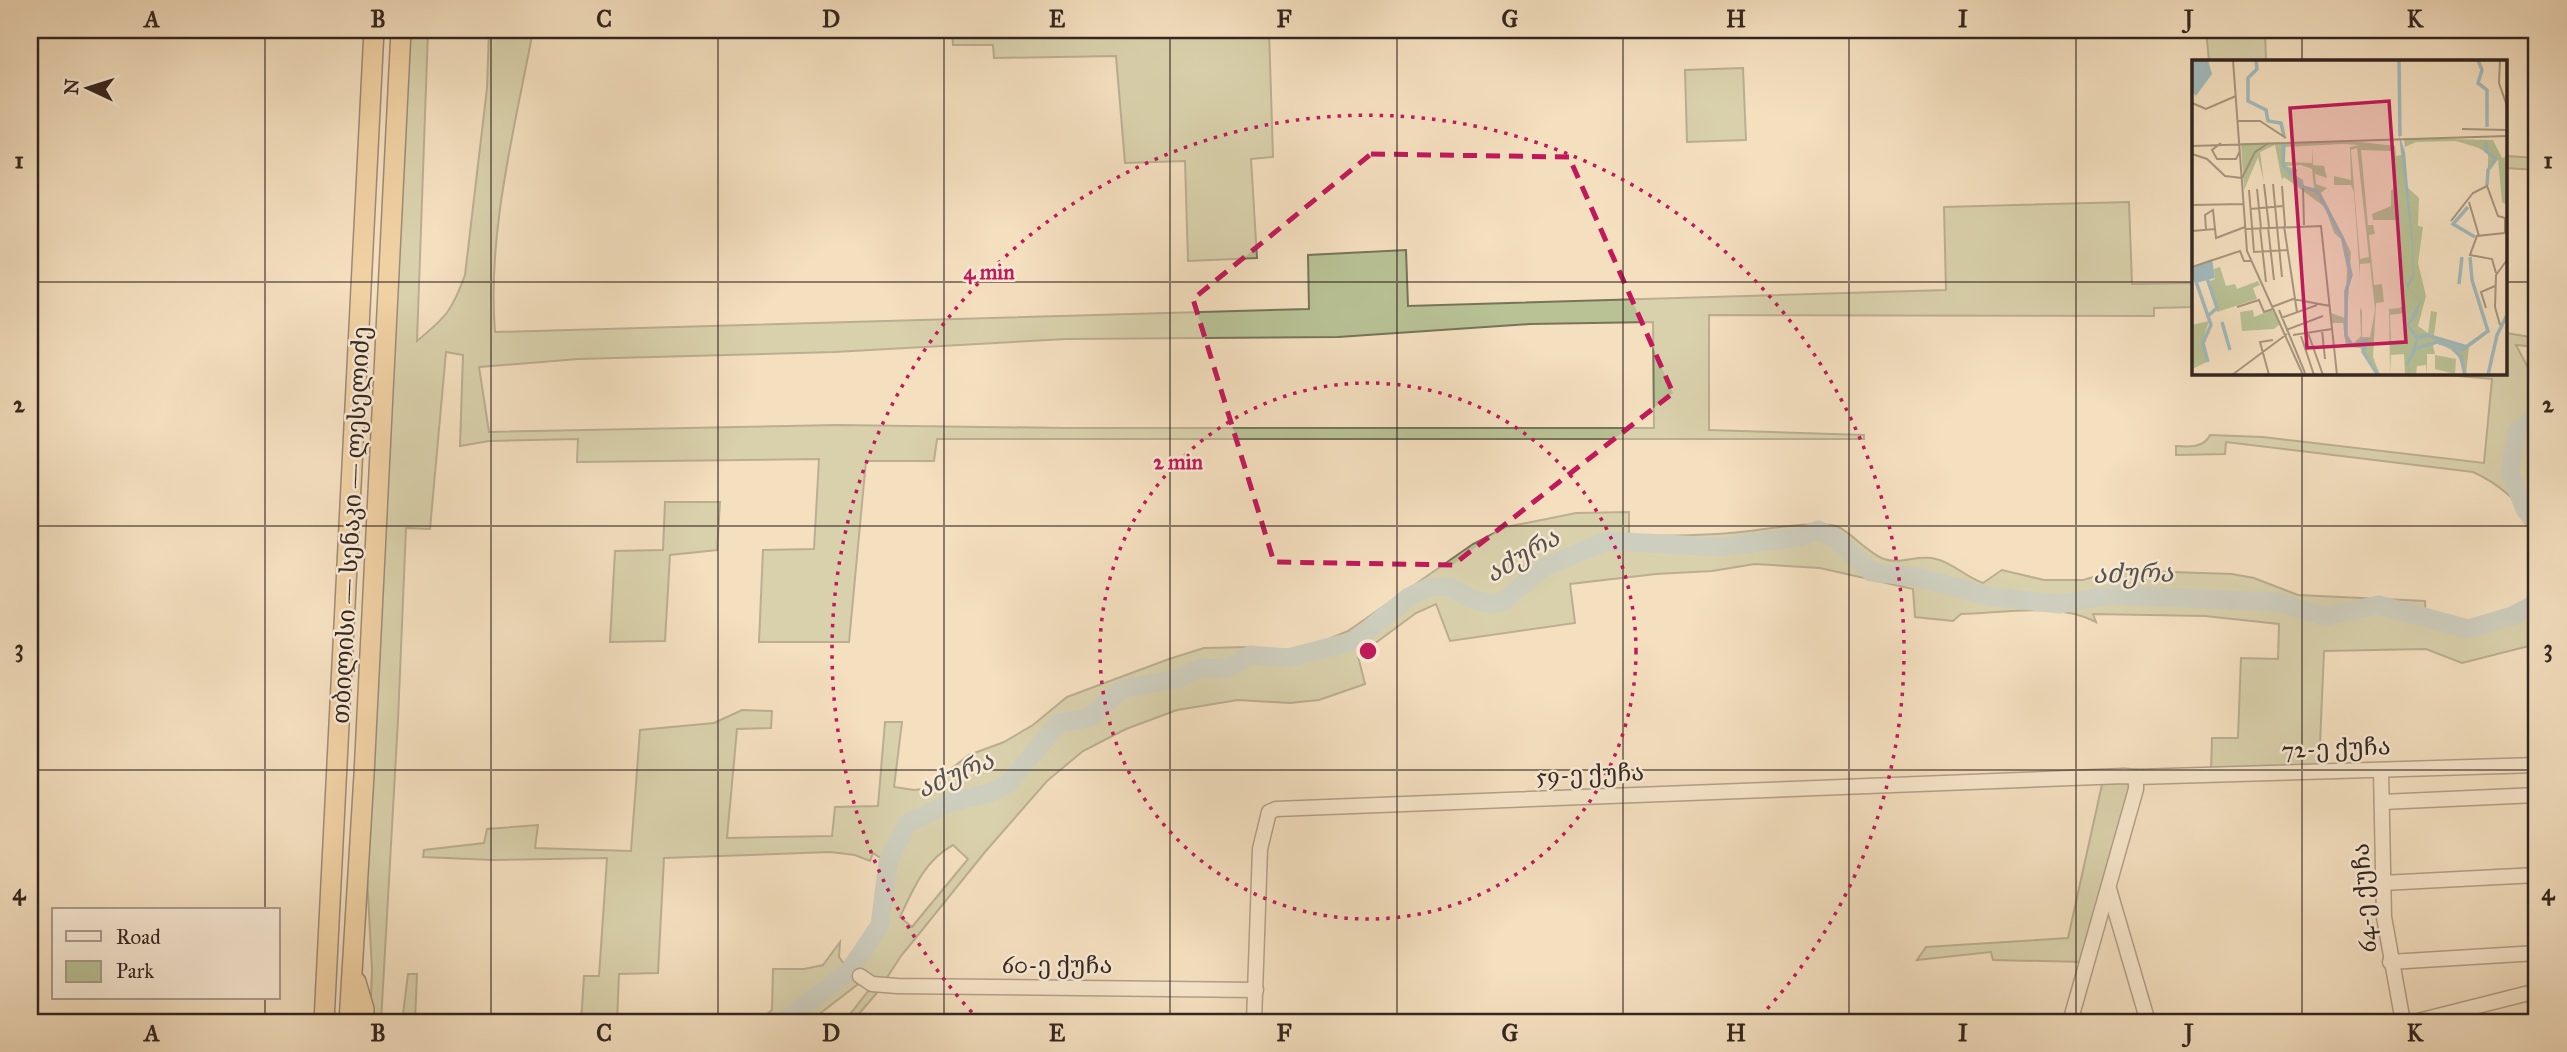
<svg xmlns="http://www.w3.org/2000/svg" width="2567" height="1052" viewBox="0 0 2567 1052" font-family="'IM FELL Great Primer','Noto Serif Georgian',serif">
<rect width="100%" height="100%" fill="#f4dfbf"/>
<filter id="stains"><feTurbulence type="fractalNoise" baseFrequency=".00286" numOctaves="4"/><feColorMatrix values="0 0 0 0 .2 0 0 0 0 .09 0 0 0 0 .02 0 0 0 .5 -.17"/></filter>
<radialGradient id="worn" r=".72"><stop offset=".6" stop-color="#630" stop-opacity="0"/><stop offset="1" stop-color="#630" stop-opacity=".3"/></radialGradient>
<g fill="#b8c295" stroke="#76745a" stroke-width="2" fill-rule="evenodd">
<path d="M 410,30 L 428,30 L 417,341 C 446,317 452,311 465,275 L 487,88 L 489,30 L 533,30 C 515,128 487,232 495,332 L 1309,309 L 1308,255 L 1406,250 L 1408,306 L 1946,290 L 1944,207 L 2129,202 L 2132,284 L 2194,283 L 2194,307 L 2154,308 L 2154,316 L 1709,315 L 1709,430 L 1864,435 L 1864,439 L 937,439 L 934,461 L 866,461 L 849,642 L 759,642 L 763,550 L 814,549 L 819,459 L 577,462 L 578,439 L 489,441 L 460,446 L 463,355 L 446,352 L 430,529 L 406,528 L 398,720 L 381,1022 L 370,1022 L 372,970 L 366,856 ZM 1653,322 L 1654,428 L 1065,428 L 837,425 L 489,432 L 479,367 L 578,359 L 834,352 L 1066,339 L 1338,337 L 1530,324 Z"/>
<path d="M 952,30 L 1269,30 L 1273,157 L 1251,159 L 1257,258 L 1188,261 L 1185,161 L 1125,163 L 1116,56 L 994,58 L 993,45 L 953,45 Z"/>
<path d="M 2206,30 L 2265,30 L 2266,61 L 2209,61 Z"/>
<path d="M 1743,68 L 1746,140 L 1687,142 L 1685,70 Z"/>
<path d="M 2506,156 L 2537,158 L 2537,170 L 2506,168 Z"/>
<path d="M 2506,333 L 2537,338 L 2537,347 L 2516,345 L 2537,385 L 2537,525 C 2521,504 2498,483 2473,472 L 2226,442 L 2225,454 L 2176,455 L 2176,446 C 2189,447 2204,448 2210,435 L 2263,437 L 2484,463 L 2492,379 L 2425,373 L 2506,373 Z"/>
<path d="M 665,502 L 720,502 L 717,550 L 670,555 L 665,641 L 610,642 L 615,551 L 663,550 Z"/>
<path d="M 1629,512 L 1629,536 C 1663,536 1696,536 1730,533 C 1760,531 1809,520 1836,526 C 1848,529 1867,553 1884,559 C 1901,565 1918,554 1936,559 C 1953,563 1966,577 1983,583 L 2002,570 L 2044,580 L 2083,580 L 2104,574 L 2141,571 L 2232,574 L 2254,578 L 2298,595 L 2425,601 L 2426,618 L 2468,629 L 2512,616 L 2537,603 L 2537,644 L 2462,663 L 2426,649 L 2324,651 L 2319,768 L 2211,773 L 2212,738 L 2238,738 L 2241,658 L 2278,659 L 2279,624 L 2205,616 L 2093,614 L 2096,622 C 2058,602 2003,613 1961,614 L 1953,621 L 1915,617 L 1913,589 L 1820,568 L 1755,564 L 1712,571 L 1656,574 L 1570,584 L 1575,623 L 1450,641 L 1436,604 L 1416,613 L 1358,656 L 1365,684 L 1319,700 L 1290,703 L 1238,700 L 1177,710 L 1126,729 L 1083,751 L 1047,781 L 985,852 L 901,956 L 884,982 L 873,981 L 853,966 L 880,925 L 888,863 L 873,853 L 870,861 L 855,855 L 830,852 L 664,858 L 658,973 L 619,974 L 617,1022 L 581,1022 L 584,976 L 599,976 L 607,858 L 493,860 L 423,857 L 424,850 L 484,843 L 487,829 L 538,825 L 535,848 L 631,851 L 640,730 L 714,723 L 742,710 L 772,711 L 771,728 L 737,729 L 727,838 L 832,836 L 835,807 L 878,806 L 885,722 L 902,722 L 894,787 L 914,790 L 930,788 L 940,783 L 952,768 L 969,755 L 1004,742 L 1033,725 L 1067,697 L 1169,659 L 1204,648 L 1250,647 L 1280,650 L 1310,647 L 1348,631 L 1473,544 L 1506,527 L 1576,513 ZM 953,845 L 968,859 L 912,927 L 900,917 C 913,889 925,860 953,845 Z"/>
<path d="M 2103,780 L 2117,780 L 2132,786 L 2084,962 L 1993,960 L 1991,952 L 1917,960 L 1926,947 L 2068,938 Z"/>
<path d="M 840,942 L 839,957 L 848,969 L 776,1022 L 758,1022 L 772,1010 L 773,969 L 804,969 L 823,965 Z"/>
<path d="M 851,971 L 864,983 L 857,985 L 809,1022 L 787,1022 Z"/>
<path d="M 408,974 L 417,974 L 415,1022 L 402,1022 Z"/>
<path d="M 872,986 L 881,988 L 852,1022 L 844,1022 Z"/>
</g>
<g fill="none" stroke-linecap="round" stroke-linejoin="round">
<g stroke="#a1babd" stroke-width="19">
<path d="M 2537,415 L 2517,432 L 2510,472 L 2525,509 L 2537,525"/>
<path d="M 783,1022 L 849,971 L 880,925 L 888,862 L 907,824 L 951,802 L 990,793 L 1009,783 L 1058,723 L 1089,718 L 1122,689 L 1177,679 L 1200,668 L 1226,669 L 1250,655 L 1288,658 L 1354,641 L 1409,597 L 1429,587 L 1449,587 L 1472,599 L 1493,604 L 1504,601 L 1542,568 L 1607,541 L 1720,547 L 1801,537 L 1818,530 L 1835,538 L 1871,572 L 1916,577 L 1992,597 L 2060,604 L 2111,595 L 2277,602 L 2324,616 L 2379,605 L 2468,629 L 2512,616 L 2537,603"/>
</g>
<g stroke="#645448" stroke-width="17">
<g id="minor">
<path d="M 2381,770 L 2384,917 L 2403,1022"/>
<path d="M 2382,802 L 2537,795"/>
<path d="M 2382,883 L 2537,875"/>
<path d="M 2109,889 L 2148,1022"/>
<path d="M 2390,962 L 2537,953"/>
<path d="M 860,976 L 872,984 L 897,986 L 1256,990"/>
<path d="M 1254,1022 L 1260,849 L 1269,812 L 1276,809 L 2124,776 L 2136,777 L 2537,765"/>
<path d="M 2070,1022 L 2136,789 L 2136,777"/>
<path d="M 2414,1022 L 2537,991"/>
</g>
</g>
<g stroke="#342620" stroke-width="22">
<g id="highway">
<path d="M 356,982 L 364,1009 L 364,1022"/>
<path d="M 324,1022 L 374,30"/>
<path d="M 349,1022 L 364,775 L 401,30"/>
</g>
</g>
<use href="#minor" stroke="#f8ead5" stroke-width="14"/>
<use href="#highway" stroke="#eac080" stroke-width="19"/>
</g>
<path d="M0 0H2567V1052H0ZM 1371,154 L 1569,157 L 1673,393 L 1453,565 L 1274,562 L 1193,299 Z" fill="#f4dfbf" fill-opacity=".55" fill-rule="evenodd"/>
<path fill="none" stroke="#c2185b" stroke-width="5" stroke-dasharray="14 9" stroke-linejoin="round" d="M 1371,154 L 1569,157 L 1673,393 L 1453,565 L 1274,562 L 1193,299 Z"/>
<path fill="none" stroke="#342620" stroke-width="2" stroke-opacity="0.55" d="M 265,30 L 265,910M 491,30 L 491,1022M 718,30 L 718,1022M 944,30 L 944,1022M 1170,30 L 1170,1022M 1397,30 L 1397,1022M 1623,30 L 1623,1022M 1849,30 L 1849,1022M 2076,30 L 2076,1022M 2302,30 L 2302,61M 30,282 L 2194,282M 2506,282 L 2537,282M 2302,373 L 2302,1022M 30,526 L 2537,526M 30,770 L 2537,770M 265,998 L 265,1022"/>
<g fill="none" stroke="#c2185b" stroke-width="3.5" stroke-dasharray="3.5 7">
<circle cx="1368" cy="651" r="268"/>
<path d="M979 1020A536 536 0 1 1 1757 1020"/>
</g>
<g text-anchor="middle" stroke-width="5" stroke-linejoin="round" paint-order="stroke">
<g font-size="24" fill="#342620" stroke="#f8ead5">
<text transform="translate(351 525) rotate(-87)" y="8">თბილისი — სენაკი — ლესელიძე</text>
<text transform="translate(2336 748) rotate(-2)" y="8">72-ე ქუჩა</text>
<text transform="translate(1590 774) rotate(-2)" y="8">59-ე ქუჩა</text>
<text transform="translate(2364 898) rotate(-94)" y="8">64-ე ქუჩა</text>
<text x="1057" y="973">60-ე ქუჩა</text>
</g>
<g font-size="26" font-style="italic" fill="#55524f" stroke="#f8ead5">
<text transform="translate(1522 555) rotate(-30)" y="9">აძურა</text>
<text transform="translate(2133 573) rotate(-1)" y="9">აძურა</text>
<text transform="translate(955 774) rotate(-23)" y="9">აძურა</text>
</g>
</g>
<g transform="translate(2192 60)">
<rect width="315" height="315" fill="#f4dfbf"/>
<path d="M 212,78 L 301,80 L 310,98 L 315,96 L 315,145 L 310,142 L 306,99 L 296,110 L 296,94 L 287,88 L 264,81 L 224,82 L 213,87 ZM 168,82 L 203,86 L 204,96 L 209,95 L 208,82 L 214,126 L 227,138 L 226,166 L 231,167 L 226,203 L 234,236 L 226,266 L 236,273 L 239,251 L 245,252 L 242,276 L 275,287 L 300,270 L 277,287 L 274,315 L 265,293 L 245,282 L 241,285 L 243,294 L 235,294 L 235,315 L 234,305 L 225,306 L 224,315 L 213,315 L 212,294 L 199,295 L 198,315 L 197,249 L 208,248 L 213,242 L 207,160 L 181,160 L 180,154 L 199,146 L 199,130 L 205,129 L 199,91 L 169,90 L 176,165 L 181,165 L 183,174 L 177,175 L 182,225 L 190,224 L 192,242 L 184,243 L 182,280 L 181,297 L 188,315 L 168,288 L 154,287 L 151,263 L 140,263 L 139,253 L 153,258 L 155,209 L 149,179 L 142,173 L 133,147 L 92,117 L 90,120 L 83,85 L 68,92 L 72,122 L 66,97 L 52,130 L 49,83 ZM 150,84 L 167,85 L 158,87 L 159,120 L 142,116 L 142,125 L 159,125 L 162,132 L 168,218 L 168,204 L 178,203 L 183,250 L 178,277 L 170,277 L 170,251 L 168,248 L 169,276 L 160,285 L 154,276 L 159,192 L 129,133 L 135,128 L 124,124 L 123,114 L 135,118 L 132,106 L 121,105 L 120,86 L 120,103 L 93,102 L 92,94 L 92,87 ZM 165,88 L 177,197 L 168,199 L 159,90 ZM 109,105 L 120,109 L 122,129 L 112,127 L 111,120 L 103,115 L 106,110 L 94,106 ZM 212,253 L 212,280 L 199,281 L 198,255 ZM 28,207 L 34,226 L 43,224 L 45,229 L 66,221 L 68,225 L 61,228 L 65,239 L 25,252 L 18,221 L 23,219 L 22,209 ZM 61,250 L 62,257 L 80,250 L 88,264 L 82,269 L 50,271 L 48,252 ZM 17,261 L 10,283 L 15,302 L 0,309 L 0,265 ZM 243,295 L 264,299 L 263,314 L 243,309 Z" fill="#b8c295" fill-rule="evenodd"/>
<path d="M 0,0 L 16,0 L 20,14 L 4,36 L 0,31 ZM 207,74 L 213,92 L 221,184 L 222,217 L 216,228 L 229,241 L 225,255 L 217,265 L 226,276 L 224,291 L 216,305 L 219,315 L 214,304 L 224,280 L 215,265 L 228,241 L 214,226 L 221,215 L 220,185 ZM 20,199 L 23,218 L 4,223 L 0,207 Z" fill="#a1babd"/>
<path fill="none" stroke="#a1babd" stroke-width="3.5" d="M 64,0 L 65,9 L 56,18 L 56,41 L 74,50 L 76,61 L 89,63 L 92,76M 207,0 L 208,76M 286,0 L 290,10 L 286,23 L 295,30 L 295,67M 294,82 L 294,91 L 304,99 L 296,110 L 295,125M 92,84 L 91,105 L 111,127 L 125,131 L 151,179 L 159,215 L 154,231 L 154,276 L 160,285 L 174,281 L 171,292 L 186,315M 276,147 L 261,164 L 283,177M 0,210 L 19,265 L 11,283 L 16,302M 15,218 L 25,248 L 17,255M 267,224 L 270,197M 30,262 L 38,290M 226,278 L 235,275 L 275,287M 225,288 L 245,282 L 270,290 L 296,271 L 280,220 L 278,197M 261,289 L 269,297 L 273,315M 296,315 L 305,275 L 315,255"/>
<path fill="none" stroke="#a7957f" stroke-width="2" d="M 41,0 L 55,191 L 111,315M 308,0 L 307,23 L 315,46M 0,43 L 14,49 L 44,36M 46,61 L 68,61 L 94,78M 270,69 L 315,70M 29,83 L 20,90 L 25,99 L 44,99 L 48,91M 0,86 L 315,76M 0,94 L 15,99 L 33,116 L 50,118M 50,118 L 63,92 L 77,83M 72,124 L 77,167M 81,124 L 85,166M 90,126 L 93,166M 111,128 L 112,165M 65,129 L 69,168M 57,130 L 62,192 L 95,190M 277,142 L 287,176M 0,145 L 52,144M 58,149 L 91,146M 259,161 L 281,133 L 295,126 L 306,156 L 313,158 L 313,173M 85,166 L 90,217M 92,166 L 105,252M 76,167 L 82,220M 68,168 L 74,222M 14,169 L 13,155 L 21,150 L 23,169M 53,169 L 129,166 L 145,315M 0,171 L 23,169 L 24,178 L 53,167M 0,207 L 48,191 L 52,201 L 59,201M 304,213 L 300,199 L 278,195 L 285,176 L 313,173M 45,247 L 67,240 L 72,252 L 81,249M 80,247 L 101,239 L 138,246M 294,248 L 289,232 L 303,226M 87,250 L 113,313M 89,258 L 125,245M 308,265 L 303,247 L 304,215 L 315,200M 94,270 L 131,256M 130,270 L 133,299M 116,273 L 131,315M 101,275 L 140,269M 109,276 L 122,315M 40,315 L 95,274M 77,315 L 68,282 L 81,280"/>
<path fill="#c2185b" fill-opacity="0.15" stroke="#c2185b" stroke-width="3.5" d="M 197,41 L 214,282 L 115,288 L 98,48 Z"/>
<rect width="315" height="315" fill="none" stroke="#342620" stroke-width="3.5"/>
</g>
<circle cx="1368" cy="651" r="10" fill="#c2185b" stroke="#f8ead5" stroke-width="3.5"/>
<g font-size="21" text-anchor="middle" font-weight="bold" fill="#c2185b" stroke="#f8ead5" stroke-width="5" stroke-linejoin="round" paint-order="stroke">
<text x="989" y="279">4 min</text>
<text x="1178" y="469">2 min</text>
</g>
<rect width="2567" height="1052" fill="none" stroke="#f4dfbf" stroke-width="77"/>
<rect x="52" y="908" width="228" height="91" fill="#f8ead5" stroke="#aa9c8d" stroke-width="2"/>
<rect x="66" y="931" width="35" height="10" fill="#f8ead5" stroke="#aa9c8d" stroke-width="2"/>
<text x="116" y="944" font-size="21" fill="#342620">Road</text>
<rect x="66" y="961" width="35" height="21" fill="#b8c295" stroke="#aa9c8d" stroke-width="2"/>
<text x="116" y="978" font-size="21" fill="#342620">Park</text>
<g transform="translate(88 88) rotate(274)" stroke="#f8ead5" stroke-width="5" paint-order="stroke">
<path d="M0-5L12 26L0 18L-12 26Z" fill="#342620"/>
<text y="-10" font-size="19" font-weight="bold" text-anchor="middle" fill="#342620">N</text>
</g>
<rect x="38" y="38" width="2490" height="976" fill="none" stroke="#342620" stroke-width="2.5"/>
<g font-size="23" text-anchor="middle" font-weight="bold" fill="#342620">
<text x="152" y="27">A</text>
<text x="378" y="27">B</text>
<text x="604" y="27">C</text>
<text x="831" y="27">D</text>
<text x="1057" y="27">E</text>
<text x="1284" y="27">F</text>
<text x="1510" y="27">G</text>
<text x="1736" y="27">H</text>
<text x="1963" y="27">I</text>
<text x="2189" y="27">J</text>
<text x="2415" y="27">K</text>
<text x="19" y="168">1</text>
<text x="2548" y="168">1</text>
<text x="19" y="412">2</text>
<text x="2548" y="412">2</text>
<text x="19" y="656">3</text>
<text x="2548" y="656">3</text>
<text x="19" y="900">4</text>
<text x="2548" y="900">4</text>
<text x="152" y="1041">A</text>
<text x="378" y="1041">B</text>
<text x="604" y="1041">C</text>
<text x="831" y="1041">D</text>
<text x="1057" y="1041">E</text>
<text x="1284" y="1041">F</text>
<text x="1510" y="1041">G</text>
<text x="1736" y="1041">H</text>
<text x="1963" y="1041">I</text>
<text x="2189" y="1041">J</text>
<text x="2415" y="1041">K</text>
</g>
<rect width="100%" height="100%" filter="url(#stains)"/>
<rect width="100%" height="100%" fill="url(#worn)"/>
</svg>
